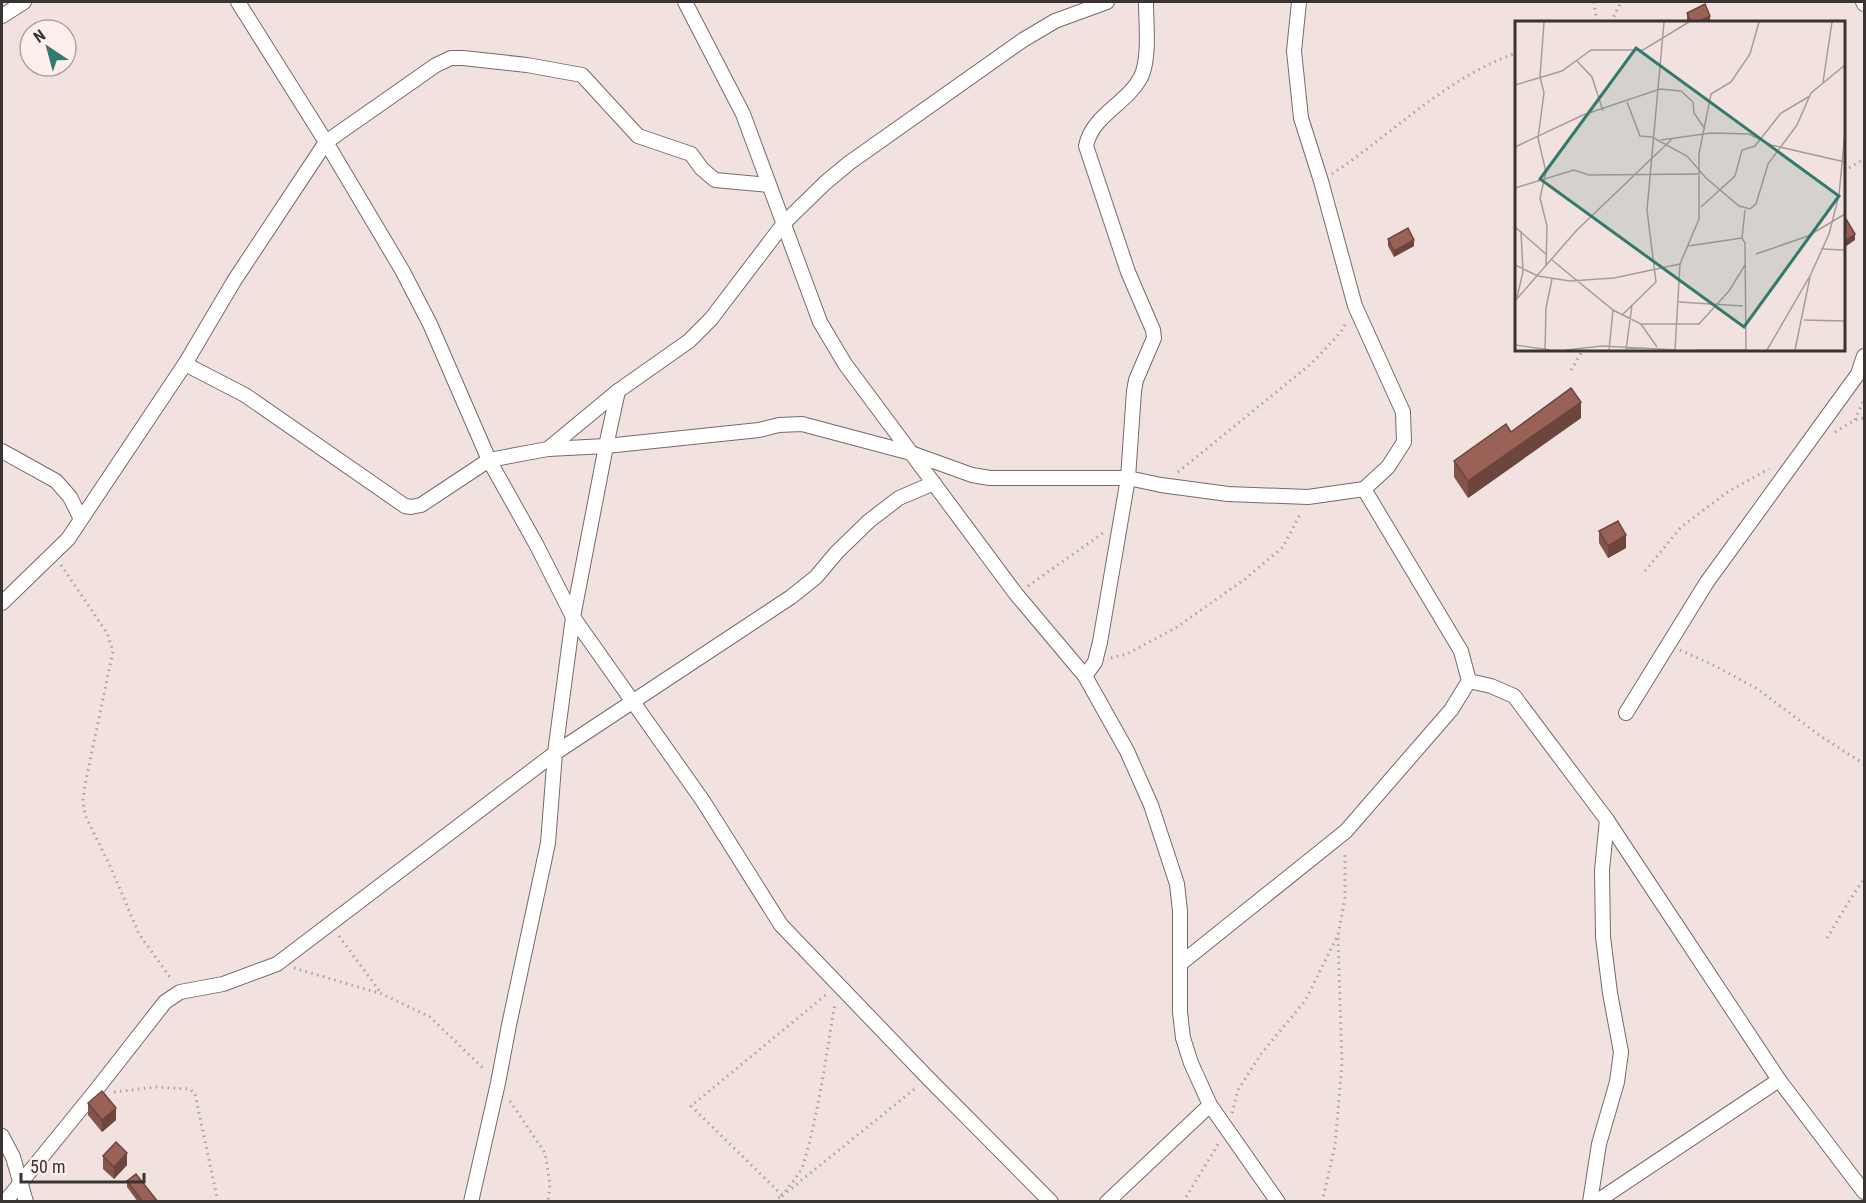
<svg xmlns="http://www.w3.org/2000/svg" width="1866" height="1203" viewBox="0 0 1866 1203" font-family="'Roboto Condensed',sans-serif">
<rect width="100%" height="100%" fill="#f1e2df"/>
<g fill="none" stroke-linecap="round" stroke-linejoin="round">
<g stroke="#776a67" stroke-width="16">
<g id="minor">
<path d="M 238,2 L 326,142 L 402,270 L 430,324 L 489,460 L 536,544 L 573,617 L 703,801 L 781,925 L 928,1078 L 1051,1202"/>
<path d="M 685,2 L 743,114 L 820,322 L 845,364 L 1016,594 L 1085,676 L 1127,751 L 1151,805 L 1177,884 L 1180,911 L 1180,1012 L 1183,1038 L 1191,1063 L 1210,1105 L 1278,1202"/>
<path d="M 1863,2 L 1864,4"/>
<path d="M 2,16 L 24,2"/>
<path d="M 185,364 L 245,395 L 405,506 L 411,507 L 421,505 L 489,460 L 548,449 L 606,446 L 759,430 L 779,425 L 802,424 L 911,453 L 972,475 L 990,478 L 1128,478 L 1161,485 L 1228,494 L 1308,497 L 1364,489 L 1388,467 L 1404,442 L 1403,412 L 1355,306 L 1321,181 L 1301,118 L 1294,51 L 1299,2"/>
<path d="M 548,449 L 618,391 L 689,341 L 711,319 L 785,222 L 825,183 L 849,163 L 1023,40 L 1055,21 L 1107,2"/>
<path d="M 2,451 L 56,481 L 70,497 L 81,519"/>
<path d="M 2,603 L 68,539 L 185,364 L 234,281 L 326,142 L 436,65 L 451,58 L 463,58 L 527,65 L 582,75 L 638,136 L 691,154 L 702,169 L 715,180 L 769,185"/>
<path d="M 1085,676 L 1095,662 L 1100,642 L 1128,478 L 1134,391 L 1136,380 L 1154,338 L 1153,330 L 1128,272 L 1086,146 C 1092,115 1127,104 1141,77 C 1150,58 1146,23 1146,2"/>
<path d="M 1469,681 L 1491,686 L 1514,696 L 1607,820 L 1779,1080 L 1864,1192"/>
<path d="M 1626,713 L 1707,582 L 1858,374 L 1864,356"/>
<path d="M 1180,964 L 1346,831 L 1451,710 L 1469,681 L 1461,651 L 1364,489"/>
<path d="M 2,1136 L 13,1157 L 26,1202"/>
<path d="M 5,1202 L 93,1094 L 165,1002 L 180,992 L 223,984 L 277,964 L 555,753 L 791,597 L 816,577 L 837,552 L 869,521 L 899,498 L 934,483"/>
<path d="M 471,1202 L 498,1083 L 509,1025 L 548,843 L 555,753 L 573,617 L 606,446 L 618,391"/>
<path d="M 1107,1202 L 1210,1105"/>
<path d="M 1590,1202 L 1599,1144 L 1617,1082 L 1621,1052 L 1610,993 L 1603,937 L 1602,870 L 1607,820"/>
<path d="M 1596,1202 L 1779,1080"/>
</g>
</g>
<g stroke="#aca19e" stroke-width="3" stroke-dasharray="1.5 4.5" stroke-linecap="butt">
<path d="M 1594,2 L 1597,22"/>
<path d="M 1611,22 L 1621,2"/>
<path d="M 1844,171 L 1864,159"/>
<path d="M 1332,174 C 1395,132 1444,79 1516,53"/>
<path d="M 1571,370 L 1583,350"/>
<path d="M 1855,420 L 1864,399"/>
<path d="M 1835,432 L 1855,420 L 1864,418"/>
<path d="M 1178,472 L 1312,363 L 1341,332 L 1347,321"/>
<path d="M 61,565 L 107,633 L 113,651 L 85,785 L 83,800 L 85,815 L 111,868 L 139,934 L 172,980"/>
<path d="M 1645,571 L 1681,527 L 1729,491 L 1769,469"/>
<path d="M 1028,586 L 1103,533"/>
<path d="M 1680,650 L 1711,664 L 1756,688 L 1819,735 L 1864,764"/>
<path d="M 1111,658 L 1127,654 L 1177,627 L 1245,579 L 1283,547 L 1301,512"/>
<path d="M 339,936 L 381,993"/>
<path d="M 1827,938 L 1851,898 L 1864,879"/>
<path d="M 294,968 L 382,994 L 430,1017 L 485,1070"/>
<path d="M 114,1092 L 156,1087 L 190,1089 L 195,1094 L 218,1202"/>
<path d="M 510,1101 L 545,1153 L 550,1184 L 548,1202"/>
<path d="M 1232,1113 L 1238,1090 L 1261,1054 L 1305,1001 L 1338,935 L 1345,898 L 1345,851"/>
<path d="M 787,1192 L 917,1087"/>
<path d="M 782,1195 L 691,1106 L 827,994"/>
<path d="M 774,1202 L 781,1196"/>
<path d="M 780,1202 C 785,1187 800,1177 804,1162 C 819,1111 826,1056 835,1003"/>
<path d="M 1183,1202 L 1219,1143"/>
<path d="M 1322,1202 L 1335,1146 L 1342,1063 L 1338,937"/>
</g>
<use href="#minor" stroke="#fff" stroke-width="14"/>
</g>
<g fill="#84544b">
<path d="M 1687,13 L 1710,22 L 1688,22 L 1687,19 Z"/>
<path d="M 1388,239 L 1414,246 L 1394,257 L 1388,246 Z"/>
<path d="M 1581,418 L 1468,498 L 1454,477 L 1454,461 L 1511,432 Z"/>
<path d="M 1599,531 L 1626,548 L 1608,558 L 1599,543 Z"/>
<path d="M 88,1103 L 116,1120 L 102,1132 L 88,1115 Z"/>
<path d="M 103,1156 L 127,1165 L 114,1179 L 103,1169 Z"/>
<path d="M 127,1181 L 158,1202 L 138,1202 L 127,1187 Z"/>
</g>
<g fill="#6c453d">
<path d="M 1710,16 L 1710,22 L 1697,22 Z"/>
<path d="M 1855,234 L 1855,240 L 1845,247 L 1845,241 Z"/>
<path d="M 1414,240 L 1414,246 L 1394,257 L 1394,251 Z"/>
<path d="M 1581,402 L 1581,418 L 1468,498 L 1468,481 Z"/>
<path d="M 1626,535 L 1626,548 L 1608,558 L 1608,546 Z"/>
<path d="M 116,1108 L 116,1120 L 102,1132 L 102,1120 Z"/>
<path d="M 127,1153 L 127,1165 L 114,1179 L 114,1167 Z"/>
</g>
<g fill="#9a6257" stroke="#6c453d" stroke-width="1.5">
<path d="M 1705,4 L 1710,16 L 1697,22 L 1691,22 L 1687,13 Z"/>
<path d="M 1846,219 L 1855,234 L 1845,241 L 1844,238 L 1844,220 Z"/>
<path d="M 1408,228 L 1414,240 L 1394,251 L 1388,239 Z"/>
<path d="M 1571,388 L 1581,402 L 1468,481 L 1454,461 L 1506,424 L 1511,432 Z"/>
<path d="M 1618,521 L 1626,535 L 1608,546 L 1599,531 Z"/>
<path d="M 102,1091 L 116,1108 L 102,1120 L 88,1103 Z"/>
<path d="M 116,1142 L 127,1153 L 114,1167 L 103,1156 Z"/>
<path d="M 136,1174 L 158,1202 L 143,1202 L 127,1181 Z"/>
</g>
<g transform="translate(1515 21)">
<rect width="330" height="330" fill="#f1e2df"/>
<path fill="none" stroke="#a79c9a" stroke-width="1.5" d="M 29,1 L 25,56 L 29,72 L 23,117 L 31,151 L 25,177 L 32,205 L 31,245M 61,39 L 77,56 L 88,90M 308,61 L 317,1M 0,64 L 47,50 L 76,29 L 128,29 L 174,1M 112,81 L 125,115 L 137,116 L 172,135 L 191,157 L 224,185 L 235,188 L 241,183 L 253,143 L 282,104 L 296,72 L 330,44M 146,119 L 196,112 L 234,113 L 256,124 L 330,141M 0,126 L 68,94 L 145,68 L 166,70 L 178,81 L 179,92 L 190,108M 0,167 L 59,149 L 74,154 L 183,153M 186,186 L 220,155 L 227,129 L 240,125 L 266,92 L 295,75M 230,189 L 227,217 L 230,222 L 231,329M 0,206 L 32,234M 173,225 L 227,217M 306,228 L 330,229M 241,233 L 293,215 L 330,193M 37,239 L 98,289 L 126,303 L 142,326M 0,244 L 23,255 L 55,260 L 99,257 L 165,243M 2,276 L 8,251 L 6,210M 0,280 L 61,210 L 157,118M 164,281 L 228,285M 107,294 L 141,261 L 132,189 L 149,1M 289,299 L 330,300M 126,303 L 184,303 L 214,270 L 230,244M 0,324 L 35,329M 30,329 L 31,287 L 37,258M 51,329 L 87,325 L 163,329M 94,329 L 98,289M 111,329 L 117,284M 160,329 L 165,243 L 184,198 L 184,133 L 196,73 L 216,61 L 235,33 L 244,1M 181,329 L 231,329M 252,329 L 295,255 L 314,213 L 324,174 L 330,111M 280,329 L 295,256"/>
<path fill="#34796e" fill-opacity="0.15" stroke="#34796e" stroke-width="3" d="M 121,27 L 324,175 L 229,306 L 25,158 Z"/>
<rect width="330" height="330" fill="none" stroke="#393432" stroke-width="3"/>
</g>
<rect width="1866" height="1203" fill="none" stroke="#393432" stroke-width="6"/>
<g transform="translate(48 48) rotate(324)"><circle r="28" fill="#ffefec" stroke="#b0a4a2" stroke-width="1.5"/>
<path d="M0-4.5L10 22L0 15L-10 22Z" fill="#34796e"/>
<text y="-9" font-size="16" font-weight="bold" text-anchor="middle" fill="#393432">N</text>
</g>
<path d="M21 1173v9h123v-9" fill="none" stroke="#393432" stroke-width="3"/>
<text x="30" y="1173" font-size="18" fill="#393432" stroke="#ffefec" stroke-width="4.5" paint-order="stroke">50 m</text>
</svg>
